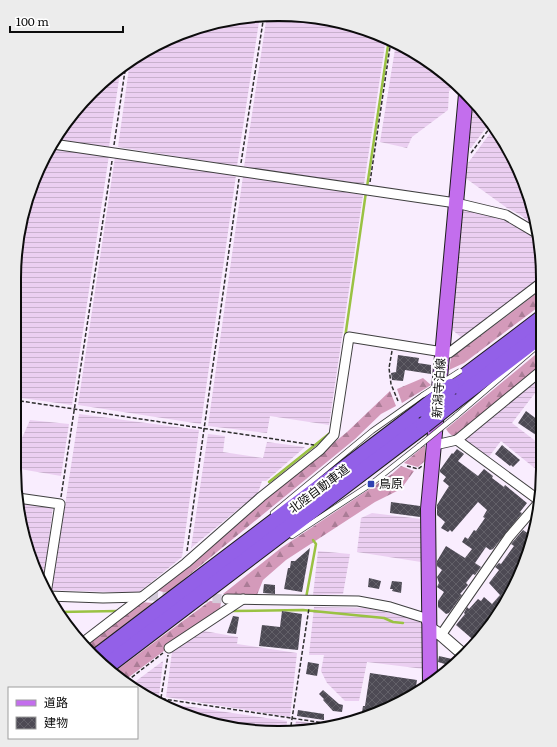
<svg xmlns="http://www.w3.org/2000/svg" width="557" height="747" viewBox="0 0 557 747" font-family="Literata,'Noto Sans JP',serif">
<defs>
<pattern id="farmland-rules" width="6" height="5" patternUnits="userSpaceOnUse"><rect width="6" height="5" fill="#ebcff1"/><path d="M0 2.5h6" fill="none" stroke="#c8b1cd"/></pattern>
<pattern id="forest-firs" width="22" height="20" patternUnits="userSpaceOnUse"><rect width="22" height="20" fill="#d49aba"/><path d="M5 1l3.5 6h-7zM16 11l3.5 6h-7z" fill="#aa7c96"/></pattern>
<pattern id="building-cross-hatch" width="8" height="8" patternUnits="userSpaceOnUse"><rect width="8" height="8" fill="#4d4a54"/><path d="M0 0l8 8M0 8l8-8" fill="none" stroke="#626068"/></pattern>
</defs>
<rect width="100%" height="100%" fill="#f9edfe"/>
<g fill="url(#farmland-rules)">
<path d="M 260,15 L 237,166 L 118,147 L 130,61 L 162,41 L 210,23 Z"/>
<path d="M 267,15 L 313,16 L 364,28 L 386,38 L 364,184 L 244,167 Z"/>
<path d="M 396,43 L 411,50 L 457,84 L 449,91 L 448,110 L 412,137 L 407,148 L 380,142 Z"/>
<path d="M 121,66 L 109,147 L 55,139 L 59,131 Z"/>
<path d="M 471,99 L 491,121 L 471,148 L 466,145 Z"/>
<path d="M 494,128 L 523,177 L 536,227 L 519,214 L 507,208 L 464,177 L 465,167 Z"/>
<path d="M 51,147 L 109,155 L 72,405 L 14,397 L 15,261 L 23,210 Z"/>
<path d="M 115,157 L 236,175 L 201,424 L 78,405 Z"/>
<path d="M 243,176 L 363,195 L 329,425 L 270,416 L 267,433 L 208,426 Z"/>
<path d="M 465,208 L 497,216 L 526,231 L 540,241 L 541,275 L 534,284 L 462,338 L 450,328 L 460,214 Z"/>
<path d="M 542,376 L 542,384 L 512,423 L 542,446 L 542,474 L 501,441 L 488,458 L 464,439 Z"/>
<path d="M 79,414 L 199,430 L 182,557 L 138,593 L 52,590 Z"/>
<path d="M 30,420 L 69,424 L 61,476 L 20,469 L 16,487 L 14,446 L 18,447 Z"/>
<path d="M 208,434 L 225,436 L 223,452 L 263,458 L 267,442 L 305,447 L 266,481 L 262,481 L 258,493 L 191,548 Z"/>
<path d="M 18,502 L 53,506 L 45,572 L 37,570 L 23,537 Z"/>
<path d="M 372,513 L 421,519 L 421,562 L 357,552 L 361,518 Z"/>
<path d="M 318,551 L 350,554 L 343,594 L 313,595 Z"/>
<path d="M 314,607 L 366,608 L 407,617 L 422,623 L 426,635 L 424,669 L 367,662 L 359,701 L 345,701 L 327,683 L 321,671 L 324,655 L 309,655 Z"/>
<path d="M 204,631 L 238,637 L 237,644 L 297,653 L 290,717 L 166,697 L 172,652 Z"/>
<path d="M 163,661 L 159,696 L 142,692 L 132,684 Z"/>
<path d="M 165,703 L 287,721 L 286,732 L 227,728 L 164,707 Z"/>
<path d="M 296,721 L 326,725 L 294,732 Z"/>
</g>
<g fill="url(#forest-firs)">
<path d="M 541,290 L 541,305 L 464,363 L 449,370 L 451,358 Z"/>
<path d="M 541,350 L 542,366 L 458,435 C 452,437 450,435 446,429 Z"/>
<path d="M 423,378 L 431,385 L 402,403 L 397,389 Z"/>
<path d="M 390,391 L 396,406 L 381,414 L 355,439 L 167,593 L 156,590 L 347,432 Z"/>
<path d="M 425,445 L 425,461 L 418,467 L 404,463 Z"/>
<path d="M 401,466 L 414,471 L 401,489 L 375,502 L 286,560 L 263,580 L 257,595 L 223,594 L 281,548 L 392,474 Z"/>
<path d="M 210,601 L 221,602 L 220,609 L 125,680 L 114,672 Z"/>
<path d="M 140,602 L 153,603 L 89,652 L 84,645 Z"/>
</g>
<g fill="none" stroke-linecap="round" stroke-linejoin="round">
<g stroke="#9ac243" stroke-width="2.5">
<path d="M 367,187 L 389,39"/>
<path d="M 345,338 L 366,192"/>
<path d="M 269,482 L 330,433"/>
<path d="M 306,598 L 316,544 L 313,540"/>
<path d="M 231,611 L 303,610 L 384,618 L 393,622 L 403,623"/>
<path d="M 58,612 L 119,611"/>
</g>
</g>
<g fill="url(#building-cross-hatch)">
<path d="M 398,355 L 419,358 L 418,363 L 431,365 L 431,374 L 405,370 L 403,381 L 392,380 L 391,373 L 396,372 Z"/>
<path d="M 526,411 L 542,423 L 542,439 L 518,423 Z"/>
<path d="M 502,445 L 520,460 L 513,467 L 511,465 L 510,466 L 495,454 Z"/>
<path d="M 457,449 L 464,454 L 458,461 L 478,476 L 484,469 L 493,476 L 492,478 L 504,487 L 505,485 L 527,503 L 520,512 L 522,513 L 493,549 L 490,550 L 486,547 L 475,563 L 481,567 L 475,575 L 473,574 L 466,583 L 468,585 L 460,594 L 462,595 L 449,613 L 446,614 L 438,607 L 438,601 L 444,592 L 437,587 L 439,583 L 437,577 L 442,570 L 437,566 L 437,561 L 446,546 L 465,558 L 472,549 L 462,542 L 465,537 L 468,539 L 474,530 L 476,531 L 485,518 L 483,517 L 487,510 L 478,502 L 452,532 L 450,530 L 448,532 L 441,528 L 445,522 L 437,515 L 437,505 L 449,486 L 443,481 L 446,477 L 440,472 L 440,470 L 452,453 L 453,454 Z"/>
<path d="M 391,502 L 420,506 L 420,517 L 390,513 Z"/>
<path d="M 536,525 L 534,537 L 510,595 L 499,609 L 501,610 L 497,616 L 487,626 L 488,627 L 477,643 L 456,625 L 465,614 L 464,613 L 467,607 L 469,609 L 478,599 L 481,601 L 484,597 L 492,604 L 500,595 L 489,583 L 499,570 L 495,567 L 499,563 L 501,564 L 514,546 L 511,544 L 523,530 L 529,534 Z"/>
<path d="M 310,548 L 302,592 L 284,589 L 288,568 L 290,568 L 291,561 L 295,561 Z"/>
<path d="M 369,578 L 381,581 L 379,589 L 368,587 Z"/>
<path d="M 392,581 L 402,582 L 401,593 L 392,591 L 393,589 L 390,589 Z"/>
<path d="M 264,584 L 275,585 L 275,594 L 263,593 Z"/>
<path d="M 282,611 L 302,614 L 298,650 L 259,646 L 262,625 L 280,627 Z"/>
<path d="M 233,616 L 239,617 L 236,634 L 227,633 Z"/>
<path d="M 439,656 L 452,659 L 449,669 L 443,675 L 445,664 L 438,662 Z"/>
<path d="M 308,662 L 319,664 L 317,676 L 306,674 Z"/>
<path d="M 370,673 L 417,680 L 415,693 L 380,713 L 362,712 L 363,706 L 365,706 Z"/>
<path d="M 323,690 L 339,704 L 343,705 L 342,712 L 333,711 L 323,700 L 324,699 L 319,694 Z"/>
<path d="M 298,710 L 324,714 L 324,720 L 297,716 Z"/>
</g>
<g fill="none" stroke-linecap="round" stroke-linejoin="round">
<g stroke="#d5cbda" stroke-width="9" stroke-dasharray="9 4.5" stroke-linecap="butt">
<path d="M 149,596 L 174,597"/>
<path d="M 199,598 L 227,599"/>
</g>
<g stroke="#3f3f3f" stroke-width="6">
<g id="service">
<path d="M 456,416 L 534,349"/>
<path d="M 273,513 L 372,431 L 423,395"/>
<path d="M 292,536 L 371,484 L 419,446"/>
</g>
</g>
<g stroke="#3f3f3f" stroke-width="11">
<g id="minor">
<path d="M 53,144 L 456,203 L 506,215 L 538,234"/>
<path d="M 457,440 L 542,370"/>
<path d="M 435,445 L 457,440 L 540,501"/>
<path d="M 18,498 L 60,504 L 46,594"/>
<path d="M 48,596 L 103,598 L 142,597"/>
<path d="M 227,599 L 358,601 L 390,607 L 425,618 L 429,626"/>
<path d="M 441,635 L 509,537 L 540,501"/>
<path d="M 82,643 L 186,563 L 261,497 L 320,450 L 334,435 L 349,337 L 449,353 L 541,283"/>
<path d="M 169,648 L 243,599"/>
</g>
</g>
<g stroke="#3f3f3f" stroke-width="13">
<path id="tertiary" d="M 430,628 L 441,635 L 464,655"/>
</g>
<g stroke="#1d1d1d" stroke-width="16">
<path id="primary" d="M 430,684 L 428,509 L 466,94"/>
</g>
<g stroke="#1d1d1d" stroke-width="18">
<g id="motorway">
<path d="M 451,387 L 541,319"/>
<path d="M 453,402 L 541,335"/>
<path d="M 95,658 L 423,409"/>
<path d="M 107,666 L 424,425"/>
</g>
</g>
<g stroke="#2e2e2e" stroke-width="1.5" stroke-dasharray="4 2" stroke-linecap="butt">
<path d="M 114,145 L 126,64"/>
<path d="M 471,153 L 492,125"/>
<path d="M 241,163 L 264,15"/>
<path d="M 370,182 L 391,40"/>
<path d="M 392,351 L 389,368 L 391,384 L 398,401"/>
<path d="M 14,400 L 314,445"/>
<path d="M 407,466 L 418,469 L 422,466"/>
<path d="M 61,497 L 112,161"/>
<path d="M 187,551 L 239,179"/>
<path d="M 127,681 L 163,653"/>
<path d="M 150,697 L 331,724"/>
<path d="M 160,704 L 168,655"/>
<path d="M 290,732 L 309,608"/>
</g>
<use href="#service" stroke="#fff" stroke-width="4.5"/>
<use href="#minor" stroke="#fff" stroke-width="9"/>
<use href="#tertiary" stroke="#fff" stroke-width="11"/>
<use href="#primary" stroke="#c36eed" stroke-width="14"/>
<use href="#motorway" stroke="#9360e8" stroke-width="16"/>
<g stroke="#3f3f3f" stroke-width="6" stroke-linecap="butt">
<g id="service-bridge">
<path d="M 423,395 L 460,371"/>
<path d="M 419,446 L 456,416"/>
</g>
</g>
<g stroke="#1d1d1d" stroke-width="18" stroke-linecap="butt">
<g id="motorway-bridge">
<path d="M 423,409 L 451,387"/>
<path d="M 424,425 L 453,402"/>
</g>
</g>
<use href="#service-bridge" stroke="#fff" stroke-width="4.5"/>
<use href="#motorway-bridge" stroke="#9360e8" stroke-width="16"/>
</g>
<rect fill="#3041b1" stroke="#fff" stroke-width="1.5" x="367" y="480" width="8" height="8" rx="2"/>
<g text-anchor="middle" stroke-width="4" stroke-linejoin="round" paint-order="stroke">
<g font-size="12" fill="#0c0c0c" stroke="#fff">
<text transform="translate(439 388) rotate(-86)" y="4">新潟寺泊線</text>
<text transform="translate(319 489) rotate(-37)" y="4">北陸自動車道</text>
</g>
<g font-size="12" fill="#0c0c0c" stroke="#fff" text-anchor="start">
<text x="379" y="488">鳥原</text>
</g>
</g>
<path d="M0 0H557V747H0ZM278 21H279A257 257 0 0 1 536 278V469A257 257 0 0 1 279 726H278A257 257 0 0 1 21 469V278A257 257 0 0 1 278 21Z" fill="#ececec" fill-rule="evenodd"/>
<path fill="none" stroke="#0c0c0c" stroke-width="2" d="M278 21H279A257 257 0 0 1 536 278V469A257 257 0 0 1 279 726H278A257 257 0 0 1 21 469V278A257 257 0 0 1 278 21Z"/>
<rect x="8" y="687" width="130" height="52" fill="#ffffff" stroke="#9e9e9e"/>
<rect x="16" y="700" width="20" height="6" fill="#c36eed" stroke="#9e9e9e"/>
<text x="44" y="707" font-size="12" fill="#0c0c0c">道路</text>
<rect x="16" y="717" width="20" height="12" fill="url(#building-cross-hatch)" stroke="#9e9e9e"/>
<text x="44" y="727" font-size="12" fill="#0c0c0c">建物</text>
<path d="M10 26v6h113v-6" fill="none" stroke="#0c0c0c" stroke-width="2"/>
<text x="16" y="26" font-size="12" fill="#0c0c0c" stroke="#ffffff" stroke-width="3" paint-order="stroke">100 m</text>
</svg>
